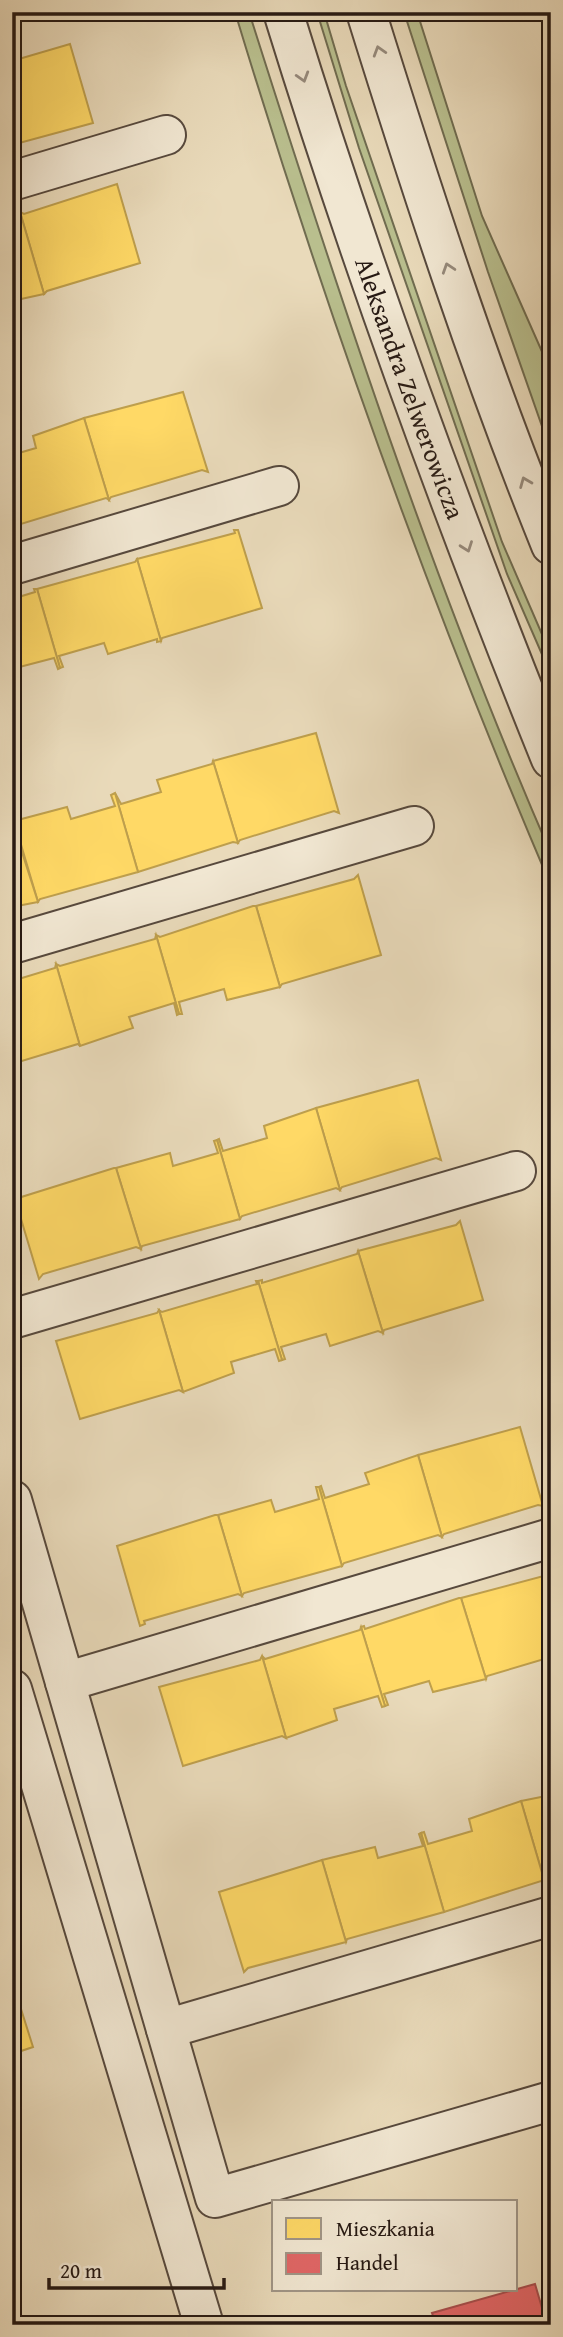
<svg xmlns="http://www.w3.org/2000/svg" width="563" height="2337" viewBox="0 0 563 2337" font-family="'Gentium Book Plus',serif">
<rect width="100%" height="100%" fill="#e9daba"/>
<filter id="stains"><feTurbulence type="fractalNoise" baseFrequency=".00286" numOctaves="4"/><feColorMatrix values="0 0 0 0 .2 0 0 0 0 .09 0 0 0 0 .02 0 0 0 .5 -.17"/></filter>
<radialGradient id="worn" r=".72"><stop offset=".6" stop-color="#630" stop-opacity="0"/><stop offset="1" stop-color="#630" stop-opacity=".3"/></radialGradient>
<g fill="#b9bf8e" stroke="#706c50" stroke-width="2">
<path d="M 235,12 L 249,12 C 339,296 432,581 551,854 L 551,886 C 429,601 325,309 235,12 Z"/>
<path d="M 317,12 L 324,12 L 346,86 L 502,542 L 551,655 L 551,675 L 507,574 L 359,148 Z"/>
<path d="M 404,12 L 417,12 L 482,216 L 551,372 L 551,452 L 488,272 Z"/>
</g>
<g fill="#ffd966" stroke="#be9f4d" stroke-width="2">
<path d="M 70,44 L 93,123 L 12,145 L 12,61 Z"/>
<path d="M 117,184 L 140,263 L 47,291 L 44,294 L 20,212 L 24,214 Z"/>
<path d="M 20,212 L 44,294 L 12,301 L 12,217 Z"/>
<path d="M 183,392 L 208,472 L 202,470 L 111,497 L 109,500 L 84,418 Z"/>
<path d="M 84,418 L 109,500 L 106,498 L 14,526 L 12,529 L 12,455 L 36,448 L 33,436 Z"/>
<path d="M 234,530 L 238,530 L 262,608 L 162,638 L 161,641 L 137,559 L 235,533 Z"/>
<path d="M 137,559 L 161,641 L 157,642 L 157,639 L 108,654 L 104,643 L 59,656 L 63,667 L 60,668 L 37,589 L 135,562 Z"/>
<path d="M 34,589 L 37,589 L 60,668 L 58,669 L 54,658 L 12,669 L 12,599 L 35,592 Z"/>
<path d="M 316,733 L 339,813 L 334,811 L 240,840 L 238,843 L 213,761 Z"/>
<path d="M 213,761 L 238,843 L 233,842 L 138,872 L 115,793 L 121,804 L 161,792 L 157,780 L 212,764 Z"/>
<path d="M 115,793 L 138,872 L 40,899 L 38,902 L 14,821 L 67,807 L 71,819 L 115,806 L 111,795 Z"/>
<path d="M 12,821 L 38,902 L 12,907 Z"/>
<path d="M 358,875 L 381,955 L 282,984 L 280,987 L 256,906 L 354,879 Z"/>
<path d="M 253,906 L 256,906 L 280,987 L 227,1000 L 224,989 L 179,1002 L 182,1014 L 179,1014 L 156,935 L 160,937 Z"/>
<path d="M 156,935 L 179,1014 L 177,1015 L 174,1003 L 129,1017 L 133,1028 L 80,1046 L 56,964 L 60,966 L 155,939 Z"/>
<path d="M 56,964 L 80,1046 L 78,1044 L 12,1064 L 12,981 L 55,968 Z"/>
<path d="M 418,1080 L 441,1160 L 436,1158 L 342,1187 L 340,1190 L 316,1108 Z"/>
<path d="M 316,1108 L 340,1190 L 336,1188 L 242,1216 L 240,1219 L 217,1140 L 219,1139 L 223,1151 L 267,1138 L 264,1126 Z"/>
<path d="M 217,1140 L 240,1219 L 142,1246 L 141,1249 L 116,1168 L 170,1153 L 173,1166 L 218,1153 L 214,1141 Z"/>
<path d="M 114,1168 L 116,1168 L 141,1249 L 136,1247 L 43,1274 L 39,1279 L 15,1199 Z"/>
<path d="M 460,1221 L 483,1300 L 384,1330 L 383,1333 L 358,1251 L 456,1225 Z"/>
<path d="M 358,1251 L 383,1333 L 378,1331 L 330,1346 L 326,1334 L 281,1347 L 285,1359 L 282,1360 L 258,1281 L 262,1280 L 262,1283 L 357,1254 Z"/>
<path d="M 256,1281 L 258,1281 L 282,1360 L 279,1361 L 275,1349 L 231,1362 L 234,1373 L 183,1392 L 159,1310 L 162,1312 L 257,1284 Z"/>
<path d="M 159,1310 L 183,1392 L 179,1390 L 80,1419 L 56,1341 L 157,1313 Z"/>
<path d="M 520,1427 L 543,1506 L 538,1505 L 444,1534 L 442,1537 L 418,1455 Z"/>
<path d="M 418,1455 L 442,1537 L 438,1535 L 344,1563 L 342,1566 L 319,1487 L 321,1486 L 325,1498 L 369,1484 L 365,1473 Z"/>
<path d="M 316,1487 L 319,1487 L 342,1566 L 244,1593 L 242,1596 L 218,1515 L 271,1500 L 275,1512 L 319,1499 Z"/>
<path d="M 215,1515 L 218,1515 L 242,1596 L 238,1594 L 144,1621 L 145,1624 L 140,1626 L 117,1546 Z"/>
<path d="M 551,1574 L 551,1657 L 487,1676 L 486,1679 L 461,1598 Z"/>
<path d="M 459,1598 L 461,1598 L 486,1679 L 433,1692 L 429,1681 L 384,1694 L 388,1705 L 385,1706 L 361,1627 L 364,1626 L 365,1629 Z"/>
<path d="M 361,1627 L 385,1706 L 382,1707 L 378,1696 L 334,1709 L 337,1720 L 286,1738 L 262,1656 L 265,1659 L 360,1630 Z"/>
<path d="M 262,1656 L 286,1738 L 282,1736 L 183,1766 L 159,1687 L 260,1660 Z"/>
<path d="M 551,1795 L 551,1878 L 545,1883 L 521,1801 Z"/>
<path d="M 521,1801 L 545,1883 L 541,1881 L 444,1912 L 421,1833 L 424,1832 L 428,1844 L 472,1831 L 469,1819 Z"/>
<path d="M 421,1833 L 444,1912 L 347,1939 L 346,1942 L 322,1860 L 375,1847 L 378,1858 L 423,1846 L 419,1834 Z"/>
<path d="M 322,1860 L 346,1942 L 248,1968 L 244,1972 L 219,1892 Z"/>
<path d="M 15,1990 L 33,2047 L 12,2054 L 12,1991 Z"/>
</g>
<path fill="#e06666" stroke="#a84f4d" stroke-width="2" d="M 535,2284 L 547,2325 L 436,2325 L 432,2313 Z"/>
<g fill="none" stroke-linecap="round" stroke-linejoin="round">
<g stroke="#57493d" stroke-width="42">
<g id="minor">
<path id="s1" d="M 283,12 C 361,265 452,514 551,759"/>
<path d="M 366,12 C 422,192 480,370 551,545"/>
<path d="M 12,181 L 166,135"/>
<path d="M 12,565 L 279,486"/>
<path d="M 12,944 L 414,826"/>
<path d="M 12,1319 L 516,1171"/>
<path d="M 12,1500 L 215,2198 L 551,2101"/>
<path d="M 65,1682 L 551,1538"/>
<path d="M 12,1689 L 204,2325"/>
<path d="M 166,2029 L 551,1916"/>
</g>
</g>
<use href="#minor" stroke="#f1e7d2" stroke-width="38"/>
</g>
<defs><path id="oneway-chevron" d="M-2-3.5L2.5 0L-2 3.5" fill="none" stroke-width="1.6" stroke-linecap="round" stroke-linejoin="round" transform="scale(1.75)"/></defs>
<g stroke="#968a7c">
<use href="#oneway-chevron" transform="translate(379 51) rotate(-107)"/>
<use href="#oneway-chevron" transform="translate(303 77) rotate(73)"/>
<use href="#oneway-chevron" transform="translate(448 268) rotate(-108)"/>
<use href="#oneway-chevron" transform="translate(525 482) rotate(-112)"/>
<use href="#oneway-chevron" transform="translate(467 547) rotate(70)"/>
</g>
<g text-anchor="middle" stroke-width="7" stroke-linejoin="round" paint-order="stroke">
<g font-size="26" fill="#261913" stroke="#f1e7d2">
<text dy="9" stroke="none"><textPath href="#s1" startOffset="397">Aleksandra Zelwerowicza</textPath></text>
</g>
</g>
<rect width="563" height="2337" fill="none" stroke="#e9daba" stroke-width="42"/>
<rect x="14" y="14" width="535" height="2309" fill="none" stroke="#261913" stroke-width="3.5"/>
<rect x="21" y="21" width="521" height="2295" fill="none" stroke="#261913" stroke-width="2"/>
<rect x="272" y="2200" width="245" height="91" fill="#f1e7d2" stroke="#a09586" stroke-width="2"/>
<rect x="286" y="2218" width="35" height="21" fill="#ffd966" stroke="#a09586" stroke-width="2"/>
<text x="336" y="2236" font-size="21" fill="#261913">Mieszkania</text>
<rect x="286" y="2253" width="35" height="21" fill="#e06666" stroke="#a09586" stroke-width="2"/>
<text x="336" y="2270" font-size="21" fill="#261913">Handel</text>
<path d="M49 2278v10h175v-10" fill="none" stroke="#261913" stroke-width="3.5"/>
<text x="60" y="2278" font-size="21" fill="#261913" stroke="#f1e7d2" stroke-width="5" paint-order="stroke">20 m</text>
<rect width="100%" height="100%" filter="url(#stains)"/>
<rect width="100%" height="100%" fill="url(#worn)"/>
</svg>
